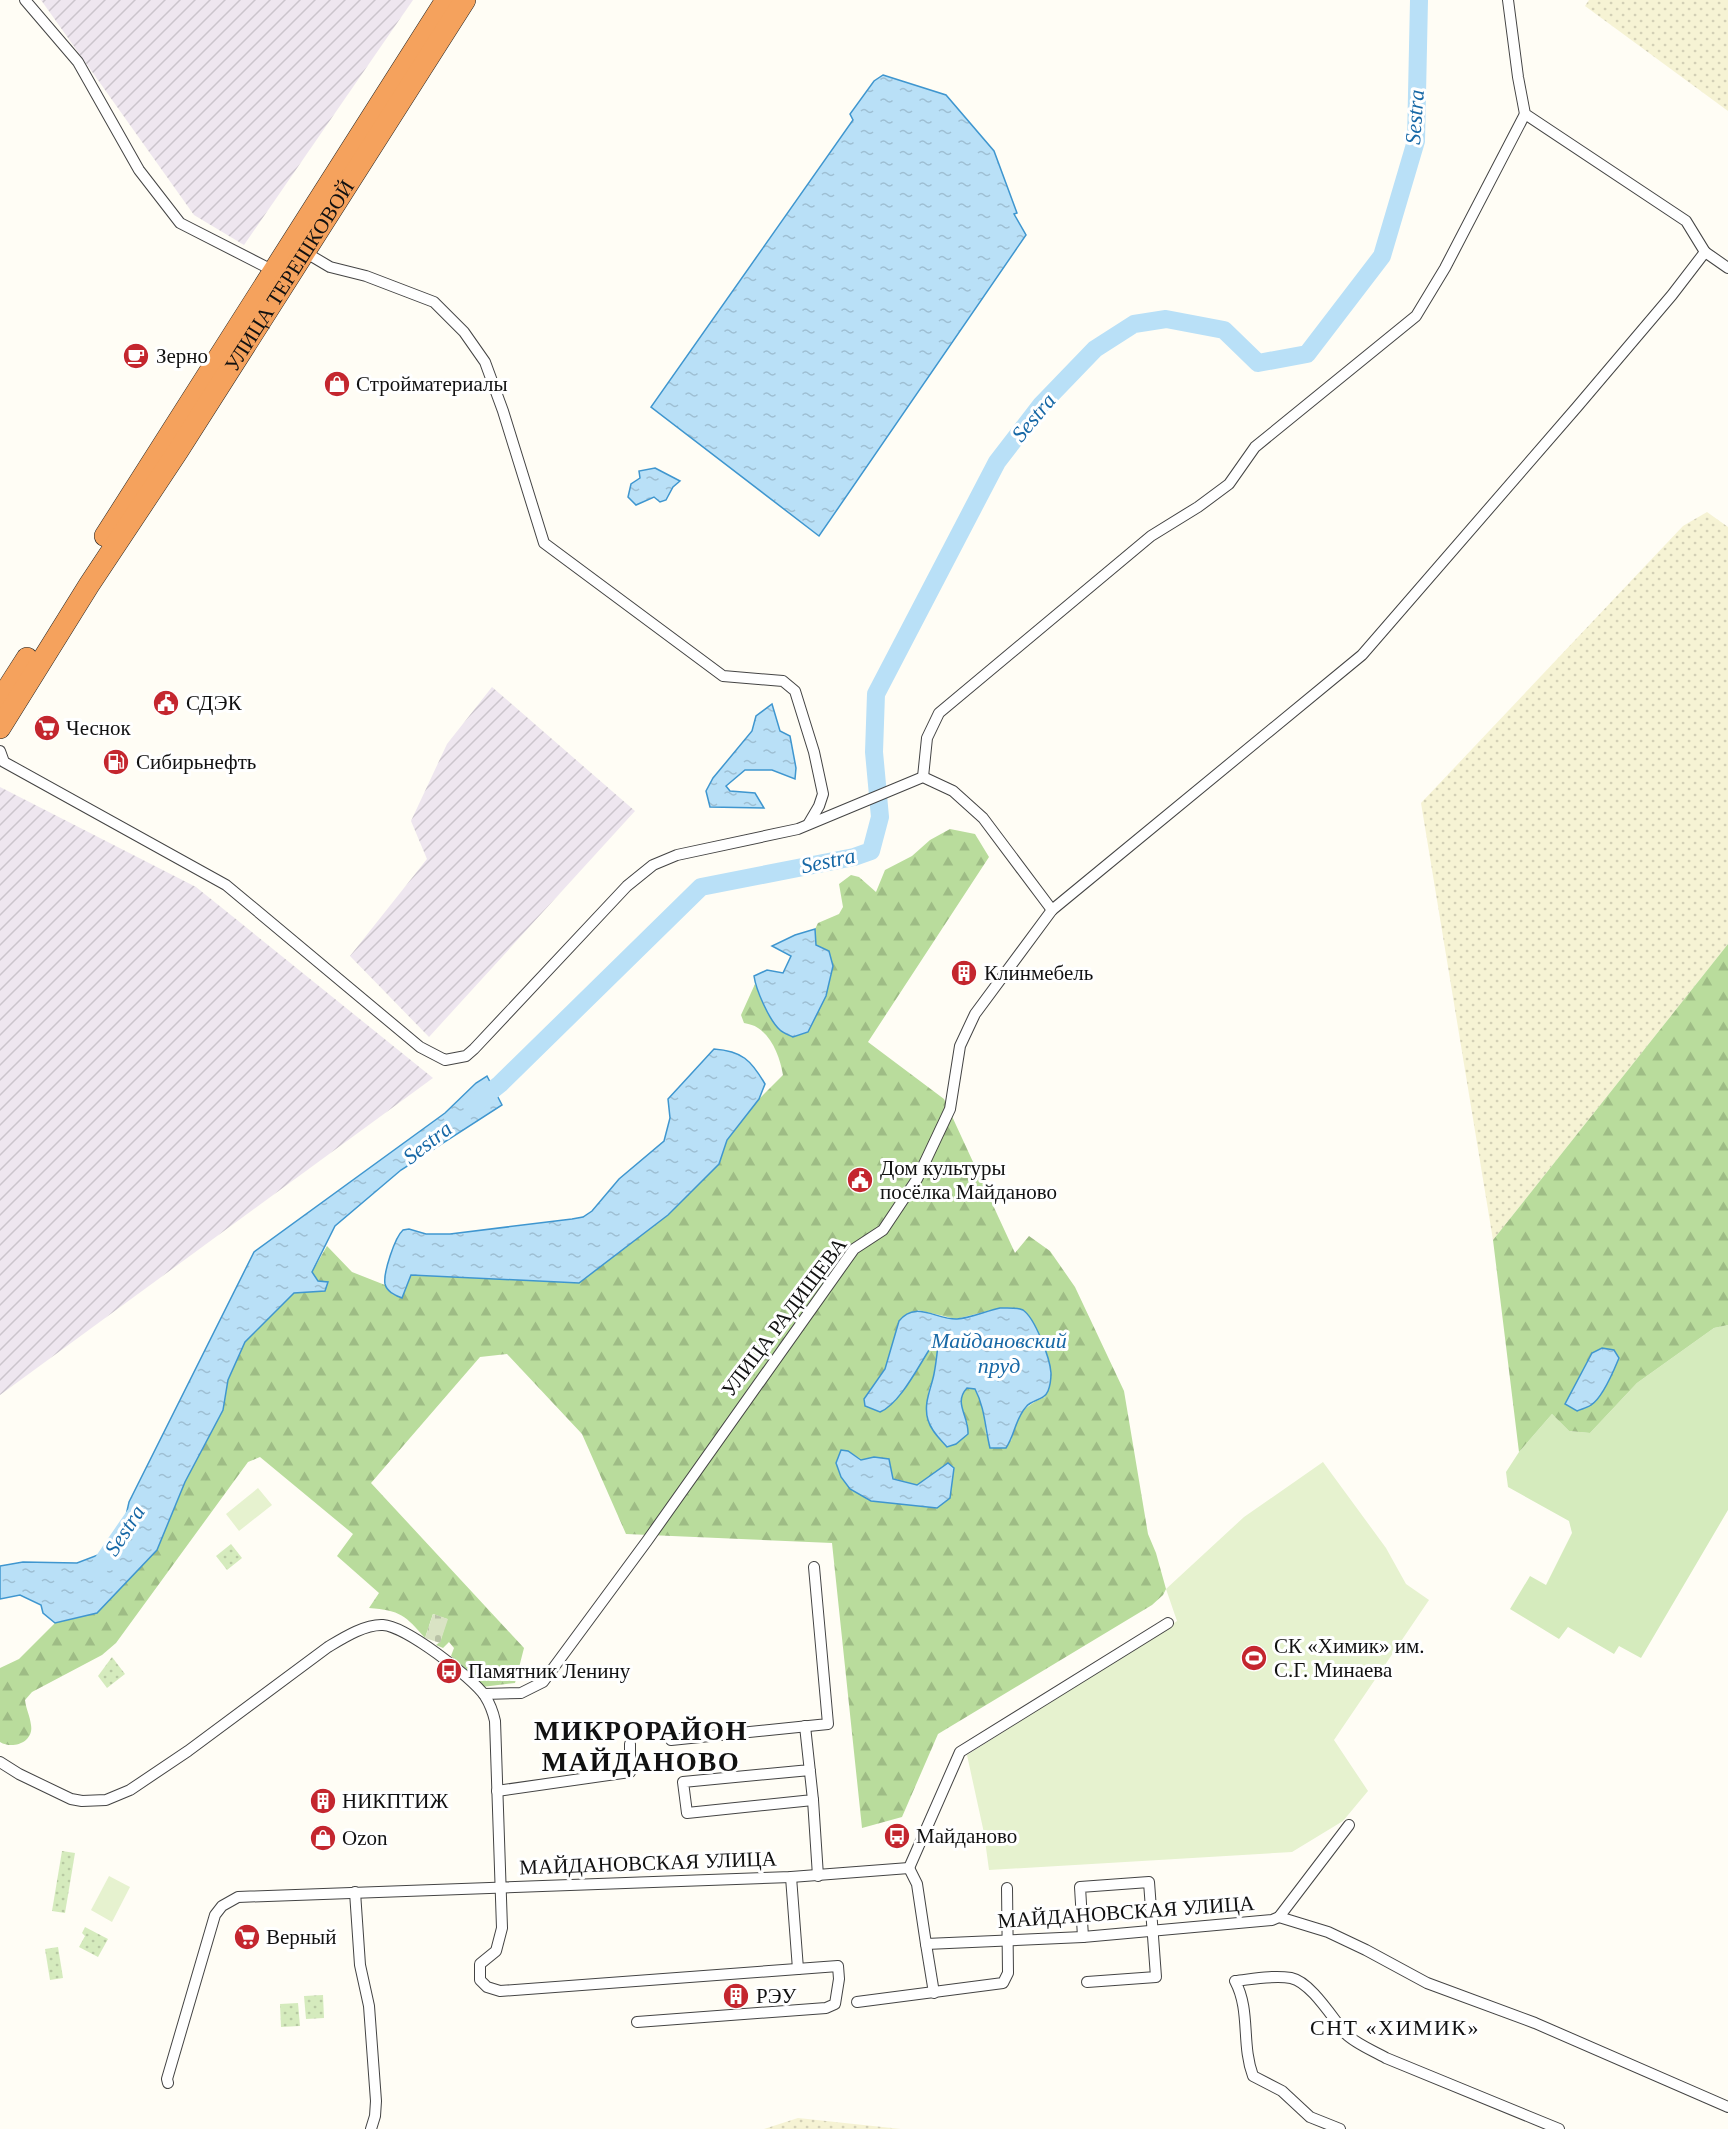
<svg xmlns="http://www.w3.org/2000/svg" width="1728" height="2129" viewBox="0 0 1728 2129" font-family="'Times New Roman',serif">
<defs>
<pattern id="industrial-furrows" width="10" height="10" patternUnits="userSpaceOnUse" patternTransform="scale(1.5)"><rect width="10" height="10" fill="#eee6ef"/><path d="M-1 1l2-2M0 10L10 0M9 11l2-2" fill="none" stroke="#cbc4cc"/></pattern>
<pattern id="farmland-dots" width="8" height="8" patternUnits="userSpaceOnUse" patternTransform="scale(1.5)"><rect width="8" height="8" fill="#f6f3d4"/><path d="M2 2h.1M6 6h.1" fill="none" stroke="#d2cfb5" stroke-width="1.8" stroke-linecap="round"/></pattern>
<pattern id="forest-firs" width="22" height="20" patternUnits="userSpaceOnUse" patternTransform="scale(1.5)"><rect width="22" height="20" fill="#b9dc9c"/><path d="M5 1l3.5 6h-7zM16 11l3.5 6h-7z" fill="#9ebc85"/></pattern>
<pattern id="cemetery-stones" width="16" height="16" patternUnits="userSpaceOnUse" patternTransform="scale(1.5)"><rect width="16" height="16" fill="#d9e3c4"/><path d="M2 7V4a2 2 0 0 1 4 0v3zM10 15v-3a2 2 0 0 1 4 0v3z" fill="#b9c2a7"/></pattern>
<pattern id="park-dots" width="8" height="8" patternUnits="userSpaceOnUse" patternTransform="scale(1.5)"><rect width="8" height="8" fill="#d5ebbd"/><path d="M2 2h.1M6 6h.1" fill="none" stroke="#b6c8a1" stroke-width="1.8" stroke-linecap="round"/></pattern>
<pattern id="water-ripples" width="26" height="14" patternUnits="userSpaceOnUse" patternTransform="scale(1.5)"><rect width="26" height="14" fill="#b9e0f7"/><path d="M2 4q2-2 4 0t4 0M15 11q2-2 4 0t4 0" fill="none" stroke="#9ebfd3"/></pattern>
</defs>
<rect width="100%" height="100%" fill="#fffdf5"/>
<g fill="url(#industrial-furrows)">
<path d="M 41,0 L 413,0 L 244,245 L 194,215 Z"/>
<path d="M 492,687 L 635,811 L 429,1037 L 350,956 L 427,859 L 411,821 L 447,744 Z"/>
<path d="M 0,787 L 196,887 L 433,1078 L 0,1395 Z"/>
</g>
<g fill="url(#farmland-dots)">
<path d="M 1589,0 L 1728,0 L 1728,111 L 1585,6 Z"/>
<path d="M 1707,512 L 1728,527 L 1728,944 L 1493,1240 L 1421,803 L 1683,526 Z"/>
<path d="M 798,2118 L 901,2129 L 764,2129 Z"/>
</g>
<path fill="#d5ebbd" d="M 1728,1325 L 1728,1510 L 1641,1658 L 1619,1646 L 1614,1654 L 1568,1627 L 1559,1639 L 1510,1609 L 1530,1576 L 1546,1585 L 1572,1533 L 1569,1521 L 1508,1487 L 1506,1472 L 1519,1452 L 1552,1414 L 1569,1431 L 1590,1433 L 1637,1383 L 1714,1328 Z"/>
<g fill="url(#forest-firs)" fill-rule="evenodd">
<path d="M 950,829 L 975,834 L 989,857 L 868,1042 L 944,1099 L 1015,1253 L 1029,1236 L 1050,1251 L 1075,1287 L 1124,1391 L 1148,1534 L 1156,1553 L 1166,1589 L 1163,1595 L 1152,1605 L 938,1734 L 902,1817 L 862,1828 L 832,1543 L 626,1534 L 582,1434 L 507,1354 L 480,1357 L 371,1483 L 524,1648 L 515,1683 L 482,1687 L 451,1656 L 454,1648 L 449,1642 L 443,1648 L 436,1645 L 440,1642 L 447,1619 L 433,1614 L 425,1638 C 406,1616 400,1610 369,1608 L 379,1593 L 337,1556 L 353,1534 L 260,1457 L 248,1462 L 116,1643 L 102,1655 L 32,1692 L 25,1700 C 26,1709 30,1716 31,1725 C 34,1742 13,1750 0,1742 L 0,1668 L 19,1659 L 55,1623 L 97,1613 L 157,1550 L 185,1482 L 223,1410 L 228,1380 L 245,1342 L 294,1293 L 318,1281 L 312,1272 L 327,1246 L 352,1272 L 385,1285 L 392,1294 L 402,1298 L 411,1275 L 579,1283 L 668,1215 L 719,1164 L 727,1140 L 759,1099 L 783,1075 C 780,1058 773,1038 758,1028 C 754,1025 748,1024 744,1023 L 741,1015 L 755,984 L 771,1016 L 816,945 L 815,929 L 818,923 L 839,914 L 843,907 L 839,884 L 851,875 L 859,877 L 876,892 L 885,870 L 912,856 L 930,840 ZM 1000,1308 L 1045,1397 C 1021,1407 1017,1417 1011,1441 L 986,1434 L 983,1404 L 975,1389 L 967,1387 C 956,1400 963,1411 968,1425 L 927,1403 L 929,1389 L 934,1376 L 938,1345 L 931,1346 L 899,1395 L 864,1399 L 885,1369 L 918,1310 L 956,1319 ZM 848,1451 L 893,1479 L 917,1485 L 836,1463 Z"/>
<path d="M 1728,944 L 1728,1325 L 1714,1328 L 1637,1383 L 1590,1433 L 1569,1431 L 1552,1414 L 1519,1452 L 1493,1240 Z"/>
</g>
<path fill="url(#cemetery-stones)" d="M 433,1614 L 448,1619 L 440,1643 L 425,1638 Z"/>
<g fill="url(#park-dots)">
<path d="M 231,1544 L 242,1558 L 227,1570 L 216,1556 Z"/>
<path d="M 112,1657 L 125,1674 L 107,1688 L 98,1676 Z"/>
<path d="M 62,1851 L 75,1853 L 65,1913 L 52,1911 Z"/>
<path d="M 85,1927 L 108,1939 L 98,1957 L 79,1947 L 85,1936 L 82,1933 Z"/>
<path d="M 58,1947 L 63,1978 L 50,1980 L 45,1949 Z"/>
<path d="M 323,1995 L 324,2018 L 306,2019 L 304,1996 Z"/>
<path d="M 298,2003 L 300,2026 L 281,2027 L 280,2004 Z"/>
</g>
<g fill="#e6f2cf">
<path d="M 1323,1462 L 1386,1548 L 1406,1584 L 1429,1600 L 1334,1740 L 1368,1791 L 1343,1821 L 1292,1852 L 989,1870 L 984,1833 L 967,1755 L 1177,1621 L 1166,1589 L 1244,1517 Z"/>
<path d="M 258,1488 L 272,1505 L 239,1531 L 226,1514 Z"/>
<path d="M 109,1876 L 130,1887 L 112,1922 L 91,1910 Z"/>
</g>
<g fill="url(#water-ripples)" stroke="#3f96cf" stroke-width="1.5">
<path d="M 883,75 L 946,95 L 994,151 L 1017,213 L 1014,214 L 1026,235 L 819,536 L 651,407 L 853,120 L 850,114 L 874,81 Z"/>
<path d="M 655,468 L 680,481 L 673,487 L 666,500 L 660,502 L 654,497 L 636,505 L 628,497 L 631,484 L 640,478 L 639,471 Z"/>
<path d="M 772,704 L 780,731 L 790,736 L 796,768 L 795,779 L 772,770 L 745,770 L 726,786 L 730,791 L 755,793 L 764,808 L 710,807 L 706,791 L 713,778 L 752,731 L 756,716 Z"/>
<path d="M 815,929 L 816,945 L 829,951 L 833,966 L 826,996 L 808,1032 L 793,1037 C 789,1035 783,1033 780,1030 C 769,1020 756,990 754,976 L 767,970 L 783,973 L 791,956 L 772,946 L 795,935 Z"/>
<path d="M 714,1049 C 742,1051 751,1060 765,1084 L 759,1099 L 727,1140 L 719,1164 L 668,1215 L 579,1283 L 411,1275 L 402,1298 C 395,1295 387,1292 385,1284 C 383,1273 395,1237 403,1230 L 409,1229 L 426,1234 L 450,1234 L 572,1219 L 583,1217 L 592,1211 L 619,1179 L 664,1141 L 670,1118 L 668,1099 Z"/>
<path d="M 487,1076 L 502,1105 L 401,1170 L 335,1226 L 312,1272 L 318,1281 L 328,1282 L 325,1291 L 294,1293 L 245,1342 L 228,1380 L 223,1410 L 185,1482 L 157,1550 L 97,1613 L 55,1623 L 43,1613 L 41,1605 L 20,1595 L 0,1599 L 0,1566 L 23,1562 L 77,1563 L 119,1547 L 129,1502 L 254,1252 L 445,1113 L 476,1083 Z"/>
<path d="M 1000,1308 C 1006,1308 1017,1307 1023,1310 C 1035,1318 1050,1358 1051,1373 C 1051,1378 1050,1386 1048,1391 C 1044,1401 1032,1399 1026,1407 C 1015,1419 1015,1435 1006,1448 L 990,1448 C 985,1428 985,1408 975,1389 L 967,1388 C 953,1403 969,1416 968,1434 L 956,1444 L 947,1447 C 940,1439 931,1431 928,1420 C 923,1404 931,1389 934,1374 C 936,1364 937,1354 938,1345 L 931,1347 C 919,1365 900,1404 880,1412 L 865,1406 L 864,1399 L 885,1369 L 899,1321 C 915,1300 937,1320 957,1319 C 971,1318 986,1311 1000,1308 Z"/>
<path d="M 1602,1348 L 1614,1350 L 1619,1358 C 1614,1370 1603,1398 1591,1405 C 1587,1408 1581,1409 1577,1411 L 1565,1404 L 1592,1353 Z"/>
<path d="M 841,1450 L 848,1451 L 861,1460 L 874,1457 L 889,1459 L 893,1479 L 917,1485 L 948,1463 L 954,1468 L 950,1498 L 937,1508 L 871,1501 L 850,1489 L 841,1477 L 836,1463 Z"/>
</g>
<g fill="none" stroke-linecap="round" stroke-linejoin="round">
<g stroke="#b9e0f7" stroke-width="18">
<path d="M 475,1104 L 500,1084 L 701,887 L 854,857 L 871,851 L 880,817 L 874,752 L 876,694 L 997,462 L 1041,405 L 1095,349 L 1134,324 L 1166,319 L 1224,330 L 1258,363 L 1307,354 L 1382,256 L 1416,141 L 1419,0"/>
<path d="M 98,1569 L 135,1515"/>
</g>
<g stroke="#444" stroke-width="12">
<g id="street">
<path d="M 25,0 L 78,62 L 139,170 L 180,223 L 276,272"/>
<path d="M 303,251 L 330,267 L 366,276 L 434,302 L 464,332 L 485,362 L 503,411 L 544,543 L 723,676 L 783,681 L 795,691 L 814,752 L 823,794 L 819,806 L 809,823"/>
<path d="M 1705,252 L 1728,268"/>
<path d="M 0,751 L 4,762 L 226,885 L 420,1047 L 445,1060 L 466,1056 L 474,1049 L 627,886 L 653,865 L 677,855 L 798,829 L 923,777 L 953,791 L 983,818 L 1052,910 L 1362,655 L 1577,407 L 1672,295 L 1705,252 L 1686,221 L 1525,114 L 1518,77 L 1508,0"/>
<path d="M 923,777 L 927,738 L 939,713 L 1151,536 L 1198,507 L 1229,484 L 1255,447 L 1416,316 L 1445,268 L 1525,114"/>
<path d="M 484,1694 L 521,1693 L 543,1682 L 647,1541 L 854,1249 L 883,1230 L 917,1179 L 950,1109 L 960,1046 L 975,1014 L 1052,910"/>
<path d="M 805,1726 L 813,1800 L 687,1813 L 683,1782 L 810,1770"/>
<path d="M 671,1740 L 828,1724 L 814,1567"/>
<path d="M 0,1762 L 19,1774 L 71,1799 L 82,1801 L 106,1800 L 130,1790 L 188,1751 L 328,1647 C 343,1638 365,1624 383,1625 C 405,1626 472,1677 485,1696 C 490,1704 493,1712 495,1721 L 502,1928 L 496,1951 L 480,1964 L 480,1980 L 487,1987 L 500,1991 L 838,1966 L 839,1979 L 835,2004 L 826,2008 L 637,2022"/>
<path d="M 497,1791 L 630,1772 L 630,1744"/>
<path d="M 813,1800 L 818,1876"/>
<path d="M 909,1868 L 917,1884 L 926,1944 L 1083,1937 L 1272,1920 L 1279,1917 L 1349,1825"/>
<path d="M 909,1868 L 960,1752 L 1168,1623"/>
<path d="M 791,1877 L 798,1969"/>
<path d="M 355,1892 L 360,1965 L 369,2006 L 376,2101 L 375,2116 L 371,2129"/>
<path d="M 1279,1917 L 1328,1932 L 1366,1950 L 1427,1983 L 1535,2023 L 1728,2107"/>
<path d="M 1083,1937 L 1080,1887 L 1149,1882 L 1156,1977 L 1087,1982"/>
<path d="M 926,1944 L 934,1993"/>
<path d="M 857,2002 L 1003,1983 L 1008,1973 L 1007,1888"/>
<path d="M 168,2083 L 167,2079 L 215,1915 L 222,1906 L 238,1897 L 791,1877 L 909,1868"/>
<path d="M 1340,2129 L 1310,2117 L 1282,2091 L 1253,2076 C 1241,2044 1251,2011 1235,1981 C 1253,1979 1273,1975 1291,1978 C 1311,1982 1333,2019 1346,2034 C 1356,2044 1374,2051 1386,2058 L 1559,2129"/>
</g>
</g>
<g stroke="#222" stroke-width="22">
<g id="highway">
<path d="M 105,536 L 446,0"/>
<path d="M 0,700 L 27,658"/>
<path id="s1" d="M 0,728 L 89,585 L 178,451 L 465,0"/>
</g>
</g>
<use href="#street" stroke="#fff" stroke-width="10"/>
<use href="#highway" stroke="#f5a25d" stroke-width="21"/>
</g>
<defs>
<g id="cafe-disc" transform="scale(1.35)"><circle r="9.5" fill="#c4262e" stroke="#fff"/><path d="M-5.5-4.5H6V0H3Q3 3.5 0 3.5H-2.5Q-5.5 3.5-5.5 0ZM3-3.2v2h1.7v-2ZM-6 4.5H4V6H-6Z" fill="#fff"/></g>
<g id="shop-disc" transform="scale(1.35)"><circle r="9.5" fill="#c4262e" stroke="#fff"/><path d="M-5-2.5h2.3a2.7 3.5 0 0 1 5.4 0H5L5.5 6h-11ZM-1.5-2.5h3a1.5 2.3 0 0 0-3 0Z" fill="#fff"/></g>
<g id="civic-disc" transform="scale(1.35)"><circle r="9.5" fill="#c4262e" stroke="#fff"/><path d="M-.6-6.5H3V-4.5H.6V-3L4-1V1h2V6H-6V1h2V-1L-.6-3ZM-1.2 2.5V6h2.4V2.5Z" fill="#fff"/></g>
<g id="supermarket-disc" transform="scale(1.35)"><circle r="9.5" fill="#c4262e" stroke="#fff"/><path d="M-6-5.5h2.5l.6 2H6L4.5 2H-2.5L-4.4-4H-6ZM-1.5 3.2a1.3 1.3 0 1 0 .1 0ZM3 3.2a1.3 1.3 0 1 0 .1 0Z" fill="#fff"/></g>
<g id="fuel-disc" transform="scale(1.35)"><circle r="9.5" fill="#c4262e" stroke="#fff"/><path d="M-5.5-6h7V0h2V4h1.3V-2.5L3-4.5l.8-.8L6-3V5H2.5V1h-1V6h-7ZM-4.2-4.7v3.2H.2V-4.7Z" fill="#fff"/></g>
<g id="building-disc" transform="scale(1.35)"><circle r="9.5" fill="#c4262e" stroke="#fff"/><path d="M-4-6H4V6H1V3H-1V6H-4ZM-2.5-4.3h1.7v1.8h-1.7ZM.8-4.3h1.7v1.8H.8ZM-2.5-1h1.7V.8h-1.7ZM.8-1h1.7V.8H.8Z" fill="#fff"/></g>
<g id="stadium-disc" transform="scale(1.35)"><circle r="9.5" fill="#c4262e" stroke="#fff"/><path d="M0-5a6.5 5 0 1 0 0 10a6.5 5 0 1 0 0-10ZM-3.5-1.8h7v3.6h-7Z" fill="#fff"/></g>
<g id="bus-disc" transform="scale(1.35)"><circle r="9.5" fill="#c4262e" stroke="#fff"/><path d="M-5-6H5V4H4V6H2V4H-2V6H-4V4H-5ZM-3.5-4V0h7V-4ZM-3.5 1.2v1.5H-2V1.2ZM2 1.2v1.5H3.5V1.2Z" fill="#fff"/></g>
</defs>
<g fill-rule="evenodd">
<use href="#cafe-disc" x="136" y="356"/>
<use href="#shop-disc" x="337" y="384"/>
<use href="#civic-disc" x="166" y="703"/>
<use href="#supermarket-disc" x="47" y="728"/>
<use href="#fuel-disc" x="116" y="762"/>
<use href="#building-disc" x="964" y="973"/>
<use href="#civic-disc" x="860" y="1180"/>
<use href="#stadium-disc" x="1254" y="1658"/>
<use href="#bus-disc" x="449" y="1671"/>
<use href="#building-disc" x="323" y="1801"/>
<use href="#bus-disc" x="897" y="1836"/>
<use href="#shop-disc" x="323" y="1838"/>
<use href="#supermarket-disc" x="247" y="1937"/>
<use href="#building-disc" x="736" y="1996"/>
</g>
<g text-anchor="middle" stroke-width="6" stroke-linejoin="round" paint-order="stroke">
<g font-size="21" fill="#111" stroke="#fff">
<text dy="7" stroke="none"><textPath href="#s1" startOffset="537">УЛИЦА ТЕРЕШКОВОЙ</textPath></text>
<text transform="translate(784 1317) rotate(-53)" y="7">УЛИЦА РАДИЩЕВА</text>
<text transform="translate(648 1863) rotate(-2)" y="7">МАЙДАНОВСКАЯ УЛИЦА</text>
<text transform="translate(1126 1912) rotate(-4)" y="7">МАЙДАНОВСКАЯ УЛИЦА</text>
</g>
<g font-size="21" fill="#111" stroke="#fff" text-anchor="start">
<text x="156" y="363">Зерно</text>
<text x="356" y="391">Стройматериалы</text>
<text x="186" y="710">СДЭК</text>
<text x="66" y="735">Чеснок</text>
<text x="136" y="769">Сибирьнефть</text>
<text x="984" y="980">Клинмебель</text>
<text x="880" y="1175">Дом культуры<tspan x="880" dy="24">посёлка Майданово</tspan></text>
<text x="1274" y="1653">СК «Химик» им.<tspan x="1274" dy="24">С.Г. Минаева</tspan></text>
<text x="468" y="1678">Памятник Ленину</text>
<text x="342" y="1808">НИКПТИЖ</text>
<text x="916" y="1843">Майданово</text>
<text x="342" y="1845">Ozon</text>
<text x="266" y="1944">Верный</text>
<text x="756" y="2003">РЭУ</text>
</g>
<g font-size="22" font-style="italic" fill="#1768a6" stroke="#fff">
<text transform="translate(1414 117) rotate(-86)" y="8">Sestra</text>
<text transform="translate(1033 417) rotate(-50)" y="8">Sestra</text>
<text transform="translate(828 860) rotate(-12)" y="8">Sestra</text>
<text transform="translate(427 1142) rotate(-38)" y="8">Sestra</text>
<text x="999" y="1348">Майдановский<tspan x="999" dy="25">пруд</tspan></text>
<text transform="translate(124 1530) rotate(-57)" y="8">Sestra</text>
</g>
<g font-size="22" letter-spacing="1.5" fill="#111" stroke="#fff">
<text x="1395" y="2035">СНТ «ХИМИК»</text>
</g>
<g font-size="27" font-weight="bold" letter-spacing="1.5" fill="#111" stroke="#fff">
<text x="641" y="1740">МИКРОРАЙОН<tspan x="641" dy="31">МАЙДАНОВО</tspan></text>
</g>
</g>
</svg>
